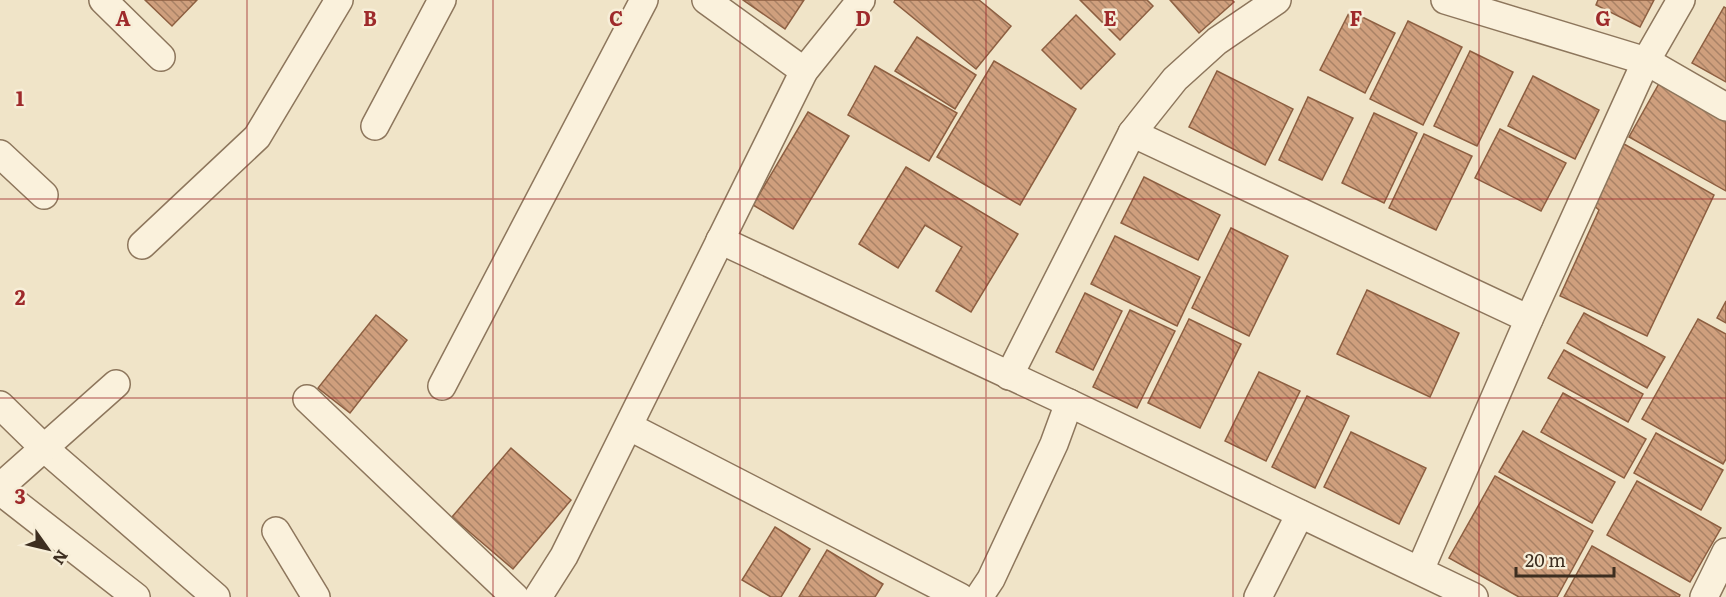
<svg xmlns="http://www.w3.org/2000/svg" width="1726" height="597" viewBox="0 0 1726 597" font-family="Literata,serif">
<defs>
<pattern id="building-back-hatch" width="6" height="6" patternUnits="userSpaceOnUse" patternTransform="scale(1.5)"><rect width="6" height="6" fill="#cf9f7d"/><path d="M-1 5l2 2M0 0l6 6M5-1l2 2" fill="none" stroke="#a98266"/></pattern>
</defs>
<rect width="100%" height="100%" fill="#f0e4c8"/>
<g fill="url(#building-back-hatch)" stroke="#8d5f41" stroke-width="1.5">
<path d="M 145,0 L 197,0 L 172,26 Z"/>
<path d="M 743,0 L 804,0 L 785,29 Z"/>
<path d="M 895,0 L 979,0 L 1011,26 L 976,69 L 894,2 Z"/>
<path d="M 1080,0 L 1147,0 L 1153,6 L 1120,40 Z"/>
<path d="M 1170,0 L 1232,0 L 1234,2 L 1199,33 Z"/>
<path d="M 1598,0 L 1654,0 L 1640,27 L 1596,5 Z"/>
<path d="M 1724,7 L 1726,8 L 1726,82 L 1692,63 Z"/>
<path d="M 1350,11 L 1395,33 L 1365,93 L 1320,70 Z"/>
<path d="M 1076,15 L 1115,54 L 1081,89 L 1042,50 Z"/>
<path d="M 1408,21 L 1462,47 L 1423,125 L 1370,99 Z"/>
<path d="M 917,37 L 976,75 L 955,109 L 895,71 Z"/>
<path d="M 1470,51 L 1513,72 L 1477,146 L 1434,126 Z"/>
<path d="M 994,61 L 1076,109 L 1020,205 L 937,157 Z"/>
<path d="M 875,66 L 957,113 L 929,161 L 848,115 Z"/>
<path d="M 1217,71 L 1293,109 L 1265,165 L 1189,127 Z"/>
<path d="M 1533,76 L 1599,110 L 1575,159 L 1508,126 Z"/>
<path d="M 1661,80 L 1726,115 L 1726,191 L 1629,137 Z"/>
<path d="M 1308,97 L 1353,118 L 1322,180 L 1279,160 Z"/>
<path d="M 808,112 L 849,136 L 793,229 L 753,205 Z"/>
<path d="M 1374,113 L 1417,133 L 1384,203 L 1342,183 Z"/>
<path d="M 1500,129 L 1566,163 L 1541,211 L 1475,178 Z"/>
<path d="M 1424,134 L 1472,156 L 1436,230 L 1389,208 Z"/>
<path d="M 1624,144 L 1714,195 L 1647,336 L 1560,296 L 1599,210 L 1591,203 Z"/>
<path d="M 906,167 L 1018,234 L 971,312 L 936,291 L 962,247 L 925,225 L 898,268 L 859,244 Z"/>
<path d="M 1144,177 L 1220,215 L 1198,260 L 1121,223 Z"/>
<path d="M 1231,228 L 1288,256 L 1249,336 L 1192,308 Z"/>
<path d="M 1115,236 L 1200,277 L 1177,326 L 1091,284 Z"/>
<path d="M 1367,290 L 1459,333 L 1430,397 L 1337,354 Z"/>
<path d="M 1085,293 L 1122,311 L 1093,370 L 1056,352 Z"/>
<path d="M 1726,301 L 1726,323 L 1717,318 Z"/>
<path d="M 1130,310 L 1175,331 L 1137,408 L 1093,387 Z"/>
<path d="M 1584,313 L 1665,357 L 1647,388 L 1567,343 Z"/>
<path d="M 376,315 L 407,340 L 350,413 L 318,388 Z"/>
<path d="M 1189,319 L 1241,344 L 1200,428 L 1148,403 Z"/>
<path d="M 1698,319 L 1726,334 L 1726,459 L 1723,464 L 1642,419 Z"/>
<path d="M 1564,350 L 1643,394 L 1628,422 L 1548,378 Z"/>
<path d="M 1259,372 L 1300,391 L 1266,461 L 1225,441 Z"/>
<path d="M 1563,393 L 1646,439 L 1624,478 L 1541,432 Z"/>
<path d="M 1307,396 L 1349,416 L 1315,488 L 1272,467 Z"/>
<path d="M 1523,431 L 1615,482 L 1592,523 L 1499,472 Z"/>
<path d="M 1351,432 L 1426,468 L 1399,524 L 1324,487 Z"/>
<path d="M 1656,433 L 1723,470 L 1701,510 L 1634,473 Z"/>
<path d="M 511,448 L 571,500 L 513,569 L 452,517 Z"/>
<path d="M 1495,476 L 1593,531 L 1557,597 L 1519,597 L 1449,558 Z"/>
<path d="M 1637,481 L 1721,528 L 1690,582 L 1607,535 Z"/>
<path d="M 775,527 L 810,549 L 781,597 L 771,597 L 742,580 Z"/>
<path d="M 1592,546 L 1680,595 L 1679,597 L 1564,597 Z"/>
<path d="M 827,550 L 883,584 L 875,597 L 799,597 Z"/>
</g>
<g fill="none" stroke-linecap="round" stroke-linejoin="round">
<g stroke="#8d765c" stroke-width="30">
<g id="street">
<path d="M 103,0 L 161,57"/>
<path d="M 706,0 L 804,71"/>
<path d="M 1445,0 L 1646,61 L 1726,107"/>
<path d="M 375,126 L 442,0"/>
<path d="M 1132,133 L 1529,319"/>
<path d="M 0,154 L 44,195"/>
<path d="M 720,240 L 1069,403 L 1474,597"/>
<path d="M 142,245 L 257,137 L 339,0"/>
<path d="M 1009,376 L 1132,133 L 1175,79 L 1217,41 L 1277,0"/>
<path d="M 442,386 L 644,0"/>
<path d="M 307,399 L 515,597"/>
<path d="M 0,405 L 44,448 L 216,597"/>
<path d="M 630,427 L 960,597"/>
<path d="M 0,487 L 116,384"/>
<path d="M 0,491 L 136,597"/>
<path d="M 276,531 L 316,597"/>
<path d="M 1420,570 L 1529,319 L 1646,61 L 1681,0"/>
<path d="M 538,597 L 564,556 L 804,71 L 861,0"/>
<path d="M 979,597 L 991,579 L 1054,444 L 1069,403"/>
<path d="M 1258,597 L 1300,514"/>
<path d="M 1704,597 L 1726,552"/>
</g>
</g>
<use href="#street" stroke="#faf1dc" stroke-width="27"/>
</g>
<path fill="none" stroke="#9e2a2b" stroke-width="1.5" stroke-opacity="0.55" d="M 247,0 L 247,597M 493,0 L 493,597M 740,0 L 740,597M 986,0 L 986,597M 1233,0 L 1233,597M 1479,0 L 1479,597M 0,199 L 1726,199M 0,398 L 1726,398"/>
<g font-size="20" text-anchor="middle" font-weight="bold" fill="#9e2a2b" stroke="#f7eed8" stroke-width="5" stroke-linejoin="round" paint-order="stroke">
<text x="123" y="26">A</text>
<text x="370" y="26">B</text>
<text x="616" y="26">C</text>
<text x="863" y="26">D</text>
<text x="1110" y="26">E</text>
<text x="1356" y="26">F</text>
<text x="1603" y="26">G</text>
<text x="20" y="106">1</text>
<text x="20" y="305">2</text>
<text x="20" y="504">3</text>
</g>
<g transform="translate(48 549) rotate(124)" stroke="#f7eed8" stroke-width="4.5" paint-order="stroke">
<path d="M0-4.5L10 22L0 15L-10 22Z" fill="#3d2e20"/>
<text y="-9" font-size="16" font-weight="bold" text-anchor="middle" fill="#3d2e20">N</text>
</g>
<path d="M1516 567v9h98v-9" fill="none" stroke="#3d2e20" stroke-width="3"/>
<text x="1525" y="567" font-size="18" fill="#3d2e20" stroke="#f7eed8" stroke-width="4.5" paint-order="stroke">20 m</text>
</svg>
